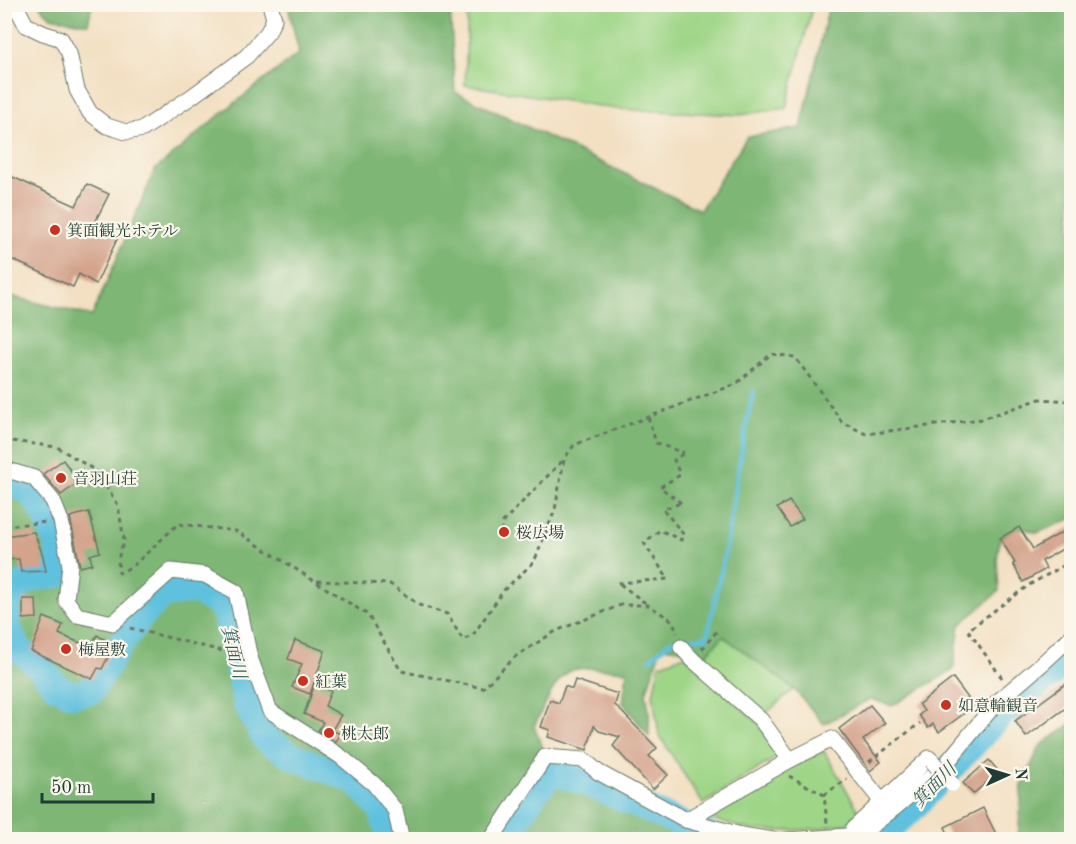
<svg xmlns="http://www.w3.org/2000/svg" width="1076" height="844" viewBox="0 0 1076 844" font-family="'Old Standard TT','Noto Serif JP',serif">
<rect width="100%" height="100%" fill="#fbf7ec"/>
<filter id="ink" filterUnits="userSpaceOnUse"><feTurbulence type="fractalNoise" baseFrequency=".0167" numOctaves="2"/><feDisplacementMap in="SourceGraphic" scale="12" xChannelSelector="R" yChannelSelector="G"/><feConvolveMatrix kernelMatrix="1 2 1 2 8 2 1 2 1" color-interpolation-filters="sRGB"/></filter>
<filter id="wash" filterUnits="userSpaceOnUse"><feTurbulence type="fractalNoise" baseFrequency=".008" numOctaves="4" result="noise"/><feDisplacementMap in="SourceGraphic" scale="24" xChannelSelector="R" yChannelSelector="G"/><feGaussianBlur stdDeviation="1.35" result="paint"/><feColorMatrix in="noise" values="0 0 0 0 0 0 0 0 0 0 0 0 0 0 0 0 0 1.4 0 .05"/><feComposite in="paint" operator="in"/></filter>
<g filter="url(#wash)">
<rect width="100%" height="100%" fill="#f3e0c3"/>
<g fill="#9ed587" stroke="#5e895e" stroke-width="1.5">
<path d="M 468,5 L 468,4 L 813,5 L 786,108 L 740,115 L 617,109 L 465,85 Z"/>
<path d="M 723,636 L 794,689 L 764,715 L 700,662 Z"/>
<path d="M 684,655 L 759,724 L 780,755 L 703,804 L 659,735 L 653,695 L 659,665 Z"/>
<path d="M 824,751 L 860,813 L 849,823 L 817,829 L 780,831 L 752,830 L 702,817 L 778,773 Z"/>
</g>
<g fill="#7eb674" stroke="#4e7a54" stroke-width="1.5">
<path d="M 39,5 L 92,5 L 88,24 L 51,17 Z"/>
<path d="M 288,5 L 450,5 L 455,92 L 700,210 L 747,137 L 801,128 L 829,5 L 1071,5 L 1071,519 L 1037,533 L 1019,527 L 1000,538 L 997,560 L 999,591 L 960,625 L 953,670 L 892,706 L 870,699 L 824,724 L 794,689 L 723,636 L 700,661 L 681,649 L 661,647 L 646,693 L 649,711 L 649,736 L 623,703 L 627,671 C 614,670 581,665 570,671 C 554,679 543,710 534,726 L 555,778 L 691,839 L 5,840 L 5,295 L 92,316 L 155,170 L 222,113 L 299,53 Z"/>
<path d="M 1071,724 L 1071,839 L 1018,839 L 1022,785 L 1040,746 Z"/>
</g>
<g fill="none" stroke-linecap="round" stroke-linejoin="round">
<path stroke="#60c1de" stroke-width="4.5" d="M 650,659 L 670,641 L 707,637 L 727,542 L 740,459 L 753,391"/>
<g stroke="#60c1de" stroke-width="27">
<path d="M 4,482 L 29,490 L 44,511 L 58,546 L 60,574 L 30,579 L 11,592 L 7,607 L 7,626 L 18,649 L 36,663 L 57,687 L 73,694 L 91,691 L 121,643 L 141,616 L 162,595 L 195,590 L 223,606 L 232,637 L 246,703 L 266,740 L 291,755 L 356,781 L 381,809 L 392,840"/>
<path d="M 504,840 L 535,792 L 553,772 L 580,780 L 719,840"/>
<path d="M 876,840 L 911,810 L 1003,713 L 1072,658"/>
</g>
</g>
<g id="blocks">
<g fill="#d3a38b">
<path d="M 4,173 L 76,206 L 87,184 L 109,194 L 94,224 L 118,237 L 96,284 L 79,274 L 73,287 L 4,256 Z"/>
<path d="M 63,460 L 79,482 L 61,495 L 43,474 Z"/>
<path d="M 789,501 L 803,519 L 790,527 L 777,508 Z"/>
<path d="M 89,512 L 100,552 L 90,555 L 92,564 L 80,567 L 70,517 Z"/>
<path d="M 1019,527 L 1033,549 L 1071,527 L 1071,544 L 1042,561 L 1046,569 L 1023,582 L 1013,564 L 1015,563 L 1000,538 Z"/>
<path d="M 34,532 L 43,556 L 46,571 L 21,572 L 19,559 L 4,560 L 4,536 Z"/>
<path d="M 23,599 L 36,599 L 37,618 L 23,619 Z"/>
<path d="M 44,617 L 63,625 L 59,634 L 90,647 L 97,635 L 114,645 L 102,669 L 98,668 L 92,679 L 31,651 Z"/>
<path d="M 295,640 L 325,651 L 310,694 L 292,687 L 302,664 L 288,659 Z"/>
<path d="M 953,678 L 974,706 L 939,732 L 933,724 L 928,728 L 919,715 L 924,711 L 919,704 Z"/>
<path d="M 575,680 L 618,694 L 615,705 L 657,748 L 649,756 L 668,775 L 653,789 L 613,746 L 620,737 L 599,731 L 594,726 L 587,750 L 548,737 L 550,730 L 541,727 L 550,700 L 559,703 L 565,686 L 572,689 Z"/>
<path d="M 1071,680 L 1071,704 L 1026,737 L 1015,721 Z"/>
<path d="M 315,684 L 331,691 L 325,706 L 341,715 L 332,730 L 340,734 L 336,742 L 318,731 L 323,722 L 304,714 Z"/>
<path d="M 870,705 L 885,723 L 863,740 L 881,762 L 870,771 L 839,729 Z"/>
<path d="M 989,760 L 999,772 L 973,794 L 963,783 Z"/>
<path d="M 983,808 L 999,840 L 951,840 L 945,827 Z"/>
</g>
</g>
</g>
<g filter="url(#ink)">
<use href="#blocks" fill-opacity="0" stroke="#697666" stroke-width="1.5"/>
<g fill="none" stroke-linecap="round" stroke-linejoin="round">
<g stroke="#697666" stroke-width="17">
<g id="minor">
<path d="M 15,4 L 26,25 L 43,33 L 61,39 L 69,53 L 77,90 L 90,113 L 107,126 L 126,132 L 143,129 L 191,97 L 247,56 L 268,32 L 274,19 L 270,4"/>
<path d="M 4,469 L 34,478 L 53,501 L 61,521 L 70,565 L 66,600 L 77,615 L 113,623 L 171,571 L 205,575 L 236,592 L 250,658 L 270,711 L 340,756 L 374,784 L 395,810 L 402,840"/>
<path d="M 681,647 L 693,660 L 761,720 L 790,760 L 686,820"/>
<path d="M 790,760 L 832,739 L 882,802"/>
<path d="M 853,829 L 929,758 L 932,761"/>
<path d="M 491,840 L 545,757 L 584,760 L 598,772 L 686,820 L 741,835 L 773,840"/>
<path d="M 788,840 L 847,836 L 864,832 L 897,806 L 945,765 L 995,704 L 1044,662 L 1072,636"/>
</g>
</g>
<g stroke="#697666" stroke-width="3" stroke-dasharray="4.5 4.5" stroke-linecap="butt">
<path d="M 648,417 L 656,443 L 684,453"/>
<path d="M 4,440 L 57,447 L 96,471 L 118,505 L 124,540 L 118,559 L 119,573 L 133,566 L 178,524 L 236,531 L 368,615 L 401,671 L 483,688 L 516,656 L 556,631 L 621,605 L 648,605 L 673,621 L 677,633"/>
<path d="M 681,503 L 660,487 L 680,475 L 674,460 L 684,453"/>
<path d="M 4,526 L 48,522"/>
<path d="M 501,532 L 503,522 L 563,460"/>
<path d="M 317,581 L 390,584 L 419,605 L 447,614 L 463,640 L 473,635 L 504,590 L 534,562 L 555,510 L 564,459 L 574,445 L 736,384 L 771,354 L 795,357 L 842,422 L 866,434 L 982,419 L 1040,399 L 1072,401"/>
<path d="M 618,583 L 668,579 L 644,543 L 660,530 L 681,540 L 684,535 L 663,509 L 681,503"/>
<path d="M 620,584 L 648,605"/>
<path d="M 130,628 L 234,654"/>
<path d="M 702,649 L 717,631"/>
<path d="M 1002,678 L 968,630 L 1029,585 L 1072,561"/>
<path d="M 869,762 L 920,723"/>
<path d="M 789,776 L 824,795 L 827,823"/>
<path d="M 824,795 L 847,779"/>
</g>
<use href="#minor" stroke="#fff" stroke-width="15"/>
<g stroke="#697666" stroke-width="17" stroke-linecap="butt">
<path id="minor-bridge" d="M 932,761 L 952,784"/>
</g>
<use href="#minor-bridge" stroke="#fff" stroke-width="15"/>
</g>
</g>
<g fill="#c8321e" stroke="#fbf7ec" stroke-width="2">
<circle cx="55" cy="230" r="6"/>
<circle cx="61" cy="478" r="6"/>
<circle cx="504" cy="532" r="6"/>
<circle cx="66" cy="649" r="6"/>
<circle cx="303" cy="681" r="6"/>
<circle cx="946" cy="705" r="6"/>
<circle cx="329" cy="733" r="6"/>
</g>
<g text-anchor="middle" stroke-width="4.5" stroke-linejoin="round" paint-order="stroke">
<g font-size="16" fill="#1f3d34" stroke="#fbf7ec" text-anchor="start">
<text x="67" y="236">箕面観光ホテル</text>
<text x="73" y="484">音羽山荘</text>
<text x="516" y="538">桜広場</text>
<text x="78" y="655">梅屋敷</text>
<text x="315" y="687">紅葉</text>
<text x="958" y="711">如意輪観音</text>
<text x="341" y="739">桃太郎</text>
</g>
<g font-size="18" font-style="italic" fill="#2f5e5e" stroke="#fbf7ec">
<text transform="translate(234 652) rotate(76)" y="6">箕面川</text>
<text transform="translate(934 785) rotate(-46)" y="6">箕面川</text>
</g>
</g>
<rect width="1076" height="844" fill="none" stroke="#fbf7ec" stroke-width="24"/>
<g transform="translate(1007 775) rotate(86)" stroke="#fbf7ec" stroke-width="4.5" paint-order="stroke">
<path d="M0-4.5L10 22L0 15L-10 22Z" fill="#1f3d34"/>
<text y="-9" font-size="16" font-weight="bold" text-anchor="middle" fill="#1f3d34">N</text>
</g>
<path d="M42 793v9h111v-9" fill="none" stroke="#1f3d34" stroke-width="3"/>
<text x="51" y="793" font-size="18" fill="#1f3d34" stroke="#fbf7ec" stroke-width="4.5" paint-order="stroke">50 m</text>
</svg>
